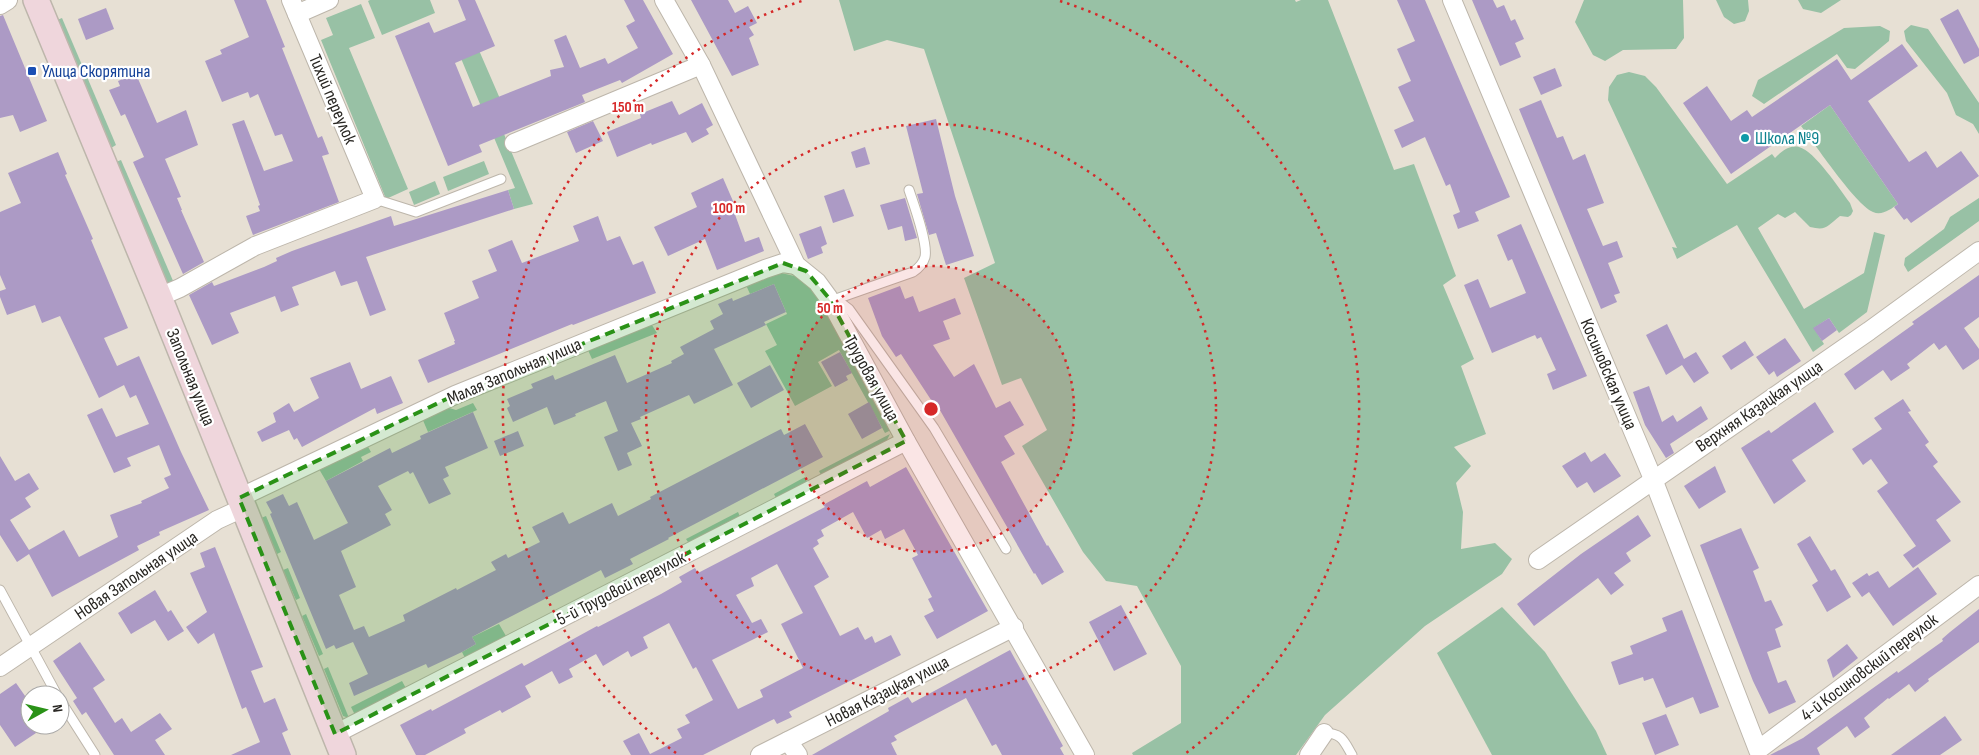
<svg xmlns="http://www.w3.org/2000/svg" width="1979" height="755" viewBox="0 0 1979 755" font-family="'Sofia Sans Condensed',sans-serif">
<rect width="100%" height="100%" fill="#e7e0d4"/>
<g fill="#98c1a5">
<path d="M 370,0 L 430,0 L 435,13 L 382,35 L 368,1 Z"/>
<path d="M 839,0 L 1295,0 L 1296,2 L 1301,0 L 1328,0 L 1394,170 L 1414,164 L 1456,276 L 1443,285 L 1474,359 L 1461,366 L 1486,434 L 1454,447 L 1471,466 L 1456,483 L 1463,512 L 1461,549 L 1495,543 L 1512,559 L 1502,574 L 1425,626 L 1325,715 L 1296,755 L 1133,755 L 1132,753 L 1181,723 L 1181,666 L 1137,586 L 1106,581 L 1083,552 L 1022,446 L 1047,430 L 1021,378 L 1002,385 L 964,278 L 995,263 L 924,49 L 887,40 L 854,51 Z"/>
<path d="M 1584,0 L 1683,0 L 1684,38 L 1676,49 L 1623,50 L 1605,61 L 1593,55 L 1575,22 Z"/>
<path d="M 1716,0 L 1748,0 L 1749,11 L 1745,21 L 1734,24 L 1724,17 Z"/>
<path d="M 1798,0 L 1841,0 L 1821,13 L 1803,9 Z"/>
<path d="M 361,4 L 375,38 L 349,48 L 408,189 L 386,199 L 321,40 L 333,35 L 326,18 Z"/>
<path d="M 62,18 L 116,145 L 111,148 L 57,20 Z"/>
<path d="M 1911,25 L 1928,29 L 1979,103 L 1979,134 L 1973,124 L 1956,115 L 1947,93 L 1906,41 L 1904,31 Z"/>
<path d="M 1880,26 L 1890,31 L 1889,41 L 1855,69 L 1847,68 L 1837,54 L 1764,104 L 1752,96 L 1758,80 L 1844,28 Z"/>
<path d="M 478,48 L 501,101 L 492,105 L 533,204 L 514,209 L 508,190 L 515,188 L 460,56 Z"/>
<path d="M 1629,72 L 1645,76 L 1656,87 L 1727,184 L 1772,154 L 1775,158 C 1782,151 1789,145 1799,147 C 1815,151 1840,190 1850,203 L 1853,211 L 1851,215 L 1848,217 L 1840,216 C 1827,226 1827,231 1810,227 L 1795,212 L 1785,218 L 1778,214 L 1758,228 L 1804,309 L 1864,273 L 1874,232 L 1885,235 L 1867,312 L 1839,333 L 1829,318 L 1814,328 L 1824,344 L 1813,352 L 1737,225 L 1677,259 L 1672,247 L 1677,248 L 1608,100 L 1609,87 L 1617,75 Z"/>
<path d="M 1830,105 L 1898,204 C 1891,209 1882,216 1873,212 C 1855,204 1815,144 1801,126 Z"/>
<path d="M 121,160 L 174,283 L 168,285 L 116,162 Z"/>
<path d="M 484,161 L 489,174 L 448,191 L 443,177 Z"/>
<path d="M 435,181 L 440,194 L 414,205 L 409,192 Z"/>
<path d="M 1979,198 L 1979,221 L 1908,272 L 1904,265 L 1905,258 L 1944,229 L 1950,217 Z"/>
<path d="M 781,273 L 799,277 L 815,288 L 891,430 L 885,433 L 839,350 L 818,362 L 832,386 L 795,406 L 765,351 L 777,345 L 766,324 L 787,314 L 774,284 L 750,294 L 746,285 L 772,275 Z"/>
<path d="M 650,322 L 657,333 L 592,359 L 587,348 Z"/>
<path d="M 473,403 L 477,410 L 428,432 L 422,418 L 446,407 L 456,410 Z"/>
<path d="M 890,434 L 885,444 L 822,477 L 819,471 Z"/>
<path d="M 367,445 L 371,452 L 361,457 L 363,461 L 326,481 L 319,469 Z"/>
<path d="M 805,477 L 808,484 L 777,500 L 774,494 Z"/>
<path d="M 738,512 L 741,519 L 690,545 L 686,539 Z"/>
<path d="M 266,516 L 281,552 L 277,554 L 261,518 Z"/>
<path d="M 288,568 L 300,598 L 296,600 L 283,570 Z"/>
<path d="M 1502,607 L 1545,652 L 1596,731 L 1607,755 L 1492,755 L 1437,653 Z"/>
<path d="M 306,614 L 323,654 L 319,656 L 302,616 Z"/>
<path d="M 499,624 L 506,636 L 467,662 L 462,652 L 476,644 L 472,637 Z"/>
<path d="M 328,667 L 349,718 L 343,716 L 324,669 Z"/>
<path d="M 402,681 L 408,692 L 358,715 L 354,713 L 351,707 Z"/>
</g>
<g fill="#ac9ac5" fill-rule="evenodd">
<path d="M 234,0 L 266,0 L 285,47 L 282,48 L 318,138 L 322,136 L 329,154 L 322,156 L 339,202 L 253,235 L 246,216 L 260,211 L 258,206 L 260,205 L 232,124 L 244,120 L 264,171 L 293,161 L 282,134 L 275,136 L 258,94 L 250,98 L 248,92 L 222,102 L 205,61 L 222,54 L 220,50 L 249,37 Z"/>
<path d="M 458,0 L 475,0 L 495,46 L 455,63 L 473,107 L 551,76 L 550,70 L 564,67 L 554,40 L 566,35 L 580,68 L 605,58 L 608,64 L 638,48 L 626,26 L 635,21 L 624,0 L 643,0 L 673,54 L 622,83 L 620,80 L 582,95 L 585,102 L 479,145 L 482,152 L 448,166 L 395,36 L 429,22 L 434,33 L 466,20 Z"/>
<path d="M 691,0 L 728,0 L 735,13 L 748,6 L 757,23 L 749,27 L 754,35 L 749,38 L 759,65 L 732,76 Z"/>
<path d="M 1397,0 L 1425,0 L 1510,197 L 1475,212 L 1479,221 L 1458,229 L 1453,215 L 1460,212 L 1450,184 L 1446,186 L 1425,137 L 1402,148 L 1394,130 L 1414,121 L 1398,87 L 1411,81 L 1397,49 L 1415,41 Z"/>
<path d="M 1472,0 L 1493,0 L 1497,8 L 1504,5 L 1511,21 L 1515,19 L 1524,39 L 1515,43 L 1521,57 L 1500,66 Z"/>
<path d="M 106,8 L 114,29 L 86,40 L 78,19 Z"/>
<path d="M 1958,9 L 1979,49 L 1979,56 L 1964,64 L 1940,19 Z"/>
<path d="M 3,15 L 47,121 L 20,132 L 13,115 L 0,118 L 0,16 Z"/>
<path d="M 1902,44 L 1918,66 L 1868,101 L 1909,162 L 1926,151 L 1937,168 L 1961,151 L 1979,176 L 1911,223 L 1907,218 L 1904,220 L 1894,207 L 1898,204 L 1830,105 L 1731,174 L 1683,103 L 1707,86 L 1731,121 L 1747,110 L 1752,117 L 1837,59 L 1851,80 Z"/>
<path d="M 1555,68 L 1562,86 L 1541,95 L 1533,77 Z"/>
<path d="M 136,74 L 157,123 L 186,110 L 198,145 L 165,159 L 181,197 L 177,198 L 182,210 L 181,210 L 204,262 L 183,274 L 133,162 L 144,157 L 125,114 L 121,116 L 109,90 L 120,86 L 118,81 Z"/>
<path d="M 1541,100 L 1557,138 L 1563,136 L 1573,160 L 1585,154 L 1604,203 L 1587,209 L 1603,246 L 1617,241 L 1623,257 L 1608,263 L 1620,293 L 1614,295 L 1617,302 L 1601,309 L 1519,109 Z"/>
<path d="M 672,101 L 679,115 L 702,103 L 713,125 L 706,129 L 709,134 L 692,143 L 686,132 L 652,145 L 651,143 L 617,157 L 607,132 L 641,118 L 640,114 Z"/>
<path d="M 936,119 L 955,196 L 974,256 L 946,265 L 936,233 L 929,235 L 917,194 L 923,193 L 906,126 Z"/>
<path d="M 593,121 L 603,141 L 576,153 L 567,132 Z"/>
<path d="M 865,147 L 870,164 L 856,168 L 851,152 Z"/>
<path d="M 58,152 L 67,174 L 65,175 L 93,239 L 91,240 L 128,328 L 104,338 L 117,366 L 139,356 L 181,452 L 209,510 L 159,532 L 160,535 L 137,546 L 139,550 L 52,597 L 29,554 L 17,562 L 0,535 L 0,456 L 15,481 L 29,473 L 39,489 L 25,498 L 31,507 L 10,520 L 29,550 L 64,530 L 79,557 L 118,537 L 110,515 L 142,503 L 141,501 L 169,488 L 164,478 L 171,475 L 159,445 L 127,458 L 131,466 L 114,473 L 87,415 L 102,408 L 116,437 L 131,431 L 149,424 L 136,395 L 130,398 L 124,385 L 99,398 L 60,316 L 42,323 L 35,305 L 7,315 L 0,297 L 0,291 L 6,289 L 0,275 L 0,212 L 21,203 L 8,173 Z"/>
<path d="M 723,178 L 736,208 L 733,209 L 745,242 L 759,237 L 764,251 L 717,270 L 705,239 L 668,256 L 654,227 L 697,207 L 691,193 Z"/>
<path d="M 844,189 L 854,216 L 833,223 L 824,196 Z"/>
<path d="M 508,190 L 514,209 L 366,257 L 386,310 L 370,316 L 357,281 L 341,286 L 335,271 L 292,287 L 299,305 L 281,312 L 275,296 L 230,313 L 239,333 L 212,345 L 189,295 L 212,282 L 214,286 L 264,267 L 277,261 L 276,258 L 292,251 L 391,216 L 394,226 Z"/>
<path d="M 905,198 L 917,238 L 905,241 L 902,226 L 888,230 L 880,205 Z"/>
<path d="M 598,216 L 607,241 L 620,236 L 633,265 L 643,261 L 656,293 L 573,325 L 572,324 L 428,383 L 418,360 L 455,344 L 454,341 L 455,341 L 444,313 L 479,298 L 472,281 L 497,271 L 488,250 L 512,240 L 522,263 L 579,241 L 573,226 Z"/>
<path d="M 1521,224 L 1587,376 L 1553,390 L 1547,374 L 1556,370 L 1541,337 L 1537,339 L 1535,335 L 1492,353 L 1464,285 L 1478,279 L 1490,308 L 1526,293 L 1512,259 L 1508,261 L 1497,235 Z"/>
<path d="M 821,226 L 827,244 L 821,247 L 823,253 L 808,259 L 799,234 Z"/>
<path d="M 1979,275 L 1979,317 L 1964,328 L 1979,349 L 1979,359 L 1963,370 L 1946,345 L 1939,350 L 1934,343 L 1907,364 L 1910,368 L 1891,381 L 1883,370 L 1855,390 L 1844,374 L 1914,324 L 1912,322 Z"/>
<path d="M 774,284 L 786,312 L 764,322 L 766,325 L 714,349 L 733,385 L 694,404 L 689,395 L 640,417 L 641,419 L 631,423 L 642,446 L 627,453 L 632,465 L 618,471 L 604,437 L 618,431 L 606,401 L 575,414 L 576,416 L 554,425 L 547,407 L 513,422 L 507,408 L 510,406 L 507,399 L 533,388 L 531,384 L 553,375 L 555,380 L 615,355 L 627,383 L 672,363 L 671,361 L 684,354 L 680,347 L 714,329 L 710,321 L 723,314 L 718,304 L 732,298 L 733,301 Z"/>
<path d="M 900,286 L 905,299 L 913,296 L 919,312 L 955,298 L 961,314 L 943,321 L 950,339 L 933,345 L 954,377 L 974,364 L 996,408 L 1010,401 L 1024,425 L 1004,436 L 1015,454 L 1001,462 L 1047,546 L 1048,545 L 1064,572 L 1042,585 L 1035,573 L 1034,574 L 937,405 L 935,406 L 901,354 L 896,357 L 882,336 L 868,298 Z"/>
<path d="M 1829,318 L 1837,330 L 1822,341 L 1813,328 Z"/>
<path d="M 1667,324 L 1684,359 L 1696,352 L 1709,373 L 1694,383 L 1682,365 L 1666,375 L 1646,335 Z"/>
<path d="M 1785,338 L 1801,361 L 1777,377 L 1774,371 L 1769,375 L 1756,357 Z"/>
<path d="M 1745,341 L 1754,355 L 1731,370 L 1722,356 Z"/>
<path d="M 840,352 L 852,373 L 846,376 L 848,380 L 835,387 L 821,362 Z"/>
<path d="M 350,362 L 361,389 L 391,376 L 403,403 L 377,414 L 375,408 L 302,447 L 297,438 L 294,440 L 289,430 L 262,442 L 257,432 L 276,422 L 273,413 L 289,403 L 294,412 L 319,398 L 310,378 Z"/>
<path d="M 770,365 L 784,390 L 751,408 L 737,383 Z"/>
<path d="M 1649,386 L 1662,422 L 1673,415 L 1677,422 L 1701,406 L 1708,419 L 1670,444 L 1674,453 L 1666,458 L 1645,425 L 1633,392 Z"/>
<path d="M 1903,399 L 1911,411 L 1908,412 L 1929,442 L 1925,445 L 1938,462 L 1933,466 L 1961,502 L 1936,520 L 1951,541 L 1913,568 L 1903,555 L 1916,546 L 1877,491 L 1888,483 L 1871,459 L 1863,465 L 1852,449 L 1882,429 L 1874,418 Z"/>
<path d="M 869,402 L 882,428 L 862,439 L 848,414 Z"/>
<path d="M 1815,402 L 1834,432 L 1792,460 L 1806,481 L 1774,504 L 1741,448 L 1769,430 L 1771,433 Z"/>
<path d="M 473,412 L 488,448 L 445,467 L 449,476 L 443,479 L 451,494 L 429,504 L 413,472 L 410,474 L 408,471 L 378,486 L 392,510 L 385,514 L 391,525 L 341,551 L 356,587 L 339,595 L 354,630 L 364,626 L 369,637 L 405,621 L 403,615 L 456,588 L 457,590 L 496,570 L 491,562 L 506,554 L 508,558 L 540,542 L 532,527 L 563,512 L 569,524 L 612,503 L 618,516 L 651,499 L 650,497 L 781,429 L 784,435 L 805,424 L 823,457 L 668,538 L 669,539 L 630,559 L 633,564 L 605,578 L 601,570 L 504,620 L 472,637 L 476,644 L 462,652 L 428,668 L 426,664 L 354,696 L 349,683 L 368,674 L 353,642 L 336,649 L 334,645 L 326,649 L 270,514 L 272,513 L 266,502 L 283,494 L 289,506 L 297,502 L 314,540 L 348,523 L 326,481 L 390,448 L 392,453 L 421,439 L 420,436 Z"/>
<path d="M 518,431 L 524,446 L 500,456 L 494,441 Z"/>
<path d="M 1585,452 L 1591,462 L 1605,453 L 1621,476 L 1594,493 L 1587,482 L 1577,488 L 1562,466 Z"/>
<path d="M 1715,466 L 1726,492 L 1699,509 L 1684,486 Z"/>
<path d="M 906,467 L 988,611 L 937,639 L 924,616 L 934,611 L 928,599 L 932,597 L 912,558 L 918,555 L 904,529 L 885,539 L 881,530 L 867,538 L 853,512 L 821,530 L 824,536 L 817,540 L 819,544 L 813,548 L 829,577 L 814,586 L 840,636 L 858,627 L 865,640 L 872,636 L 875,643 L 891,635 L 901,655 L 789,712 L 792,717 L 777,724 L 774,719 L 703,755 L 631,755 L 623,741 L 639,733 L 650,754 L 682,738 L 677,729 L 690,723 L 685,715 L 713,700 L 696,667 L 693,669 L 669,623 L 643,637 L 648,648 L 631,657 L 628,651 L 603,666 L 596,654 L 569,669 L 573,677 L 559,684 L 552,671 L 525,686 L 531,697 L 502,713 L 500,710 L 464,729 L 466,733 L 425,755 L 416,755 L 400,725 L 431,709 L 432,711 L 522,663 L 524,666 L 597,626 L 598,627 L 661,594 L 682,582 L 679,577 L 695,568 L 698,573 L 825,507 L 823,505 L 867,481 L 870,487 ZM 777,564 L 803,613 L 781,624 L 803,668 L 760,690 L 763,697 L 738,709 L 712,660 L 768,632 L 761,619 L 752,623 L 736,595 L 754,586 L 751,578 Z"/>
<path d="M 1638,515 L 1651,536 L 1626,553 L 1631,561 L 1614,573 L 1624,585 L 1611,595 L 1598,578 L 1534,626 L 1517,604 L 1581,554 Z"/>
<path d="M 1741,528 L 1759,568 L 1753,571 L 1765,602 L 1771,600 L 1783,625 L 1775,629 L 1781,647 L 1767,652 L 1778,683 L 1786,680 L 1796,702 L 1769,714 L 1753,681 L 1700,545 Z"/>
<path d="M 1810,536 L 1831,571 L 1835,569 L 1851,597 L 1827,612 L 1812,585 L 1818,581 L 1797,544 Z"/>
<path d="M 215,547 L 263,667 L 251,671 L 264,703 L 275,698 L 288,730 L 282,733 L 291,755 L 231,755 L 260,742 L 246,707 L 242,709 L 214,633 L 198,644 L 186,627 L 207,612 L 190,573 L 205,567 L 200,553 Z"/>
<path d="M 1918,567 L 1937,594 L 1893,626 L 1869,592 L 1862,597 L 1852,583 L 1867,573 L 1869,576 L 1878,571 L 1889,588 Z"/>
<path d="M 155,590 L 168,612 L 171,610 L 184,631 L 168,641 L 155,620 L 131,634 L 118,613 Z"/>
<path d="M 1121,605 L 1147,654 L 1114,671 L 1089,622 Z"/>
<path d="M 1979,609 L 1979,642 L 1928,679 L 1929,681 L 1915,692 L 1909,684 L 1889,699 L 1888,698 L 1864,718 L 1870,727 L 1855,738 L 1847,726 L 1817,748 L 1820,755 L 1770,755 L 1803,738 L 1897,671 L 1898,673 L 1943,641 L 1942,639 L 1950,632 Z"/>
<path d="M 1682,610 L 1719,707 L 1700,714 L 1693,697 L 1666,708 L 1653,678 L 1644,681 L 1643,677 L 1619,685 L 1611,662 L 1633,654 L 1630,646 L 1667,631 L 1662,618 Z"/>
<path d="M 80,642 L 105,680 L 93,688 L 115,723 L 122,718 L 131,732 L 160,713 L 172,729 L 155,740 L 165,755 L 114,755 L 86,712 L 82,715 L 73,701 L 77,698 L 53,661 Z"/>
<path d="M 1847,644 L 1858,658 L 1833,678 L 1827,660 Z"/>
<path d="M 1010,650 L 1063,746 L 1060,748 L 1064,755 L 1002,755 L 996,744 L 992,746 L 966,698 L 894,736 L 897,740 L 891,743 L 897,755 L 812,755 L 889,711 L 888,708 L 908,697 L 912,703 Z"/>
<path d="M 16,683 L 30,703 L 30,725 L 48,725 L 15,747 L 0,725 L 0,694 Z"/>
<path d="M 1666,714 L 1679,745 L 1655,755 L 1642,723 Z"/>
<path d="M 1945,716 L 1962,740 L 1940,755 L 1891,755 Z"/>
</g>
<g fill="none" stroke-linecap="round" stroke-linejoin="round">
<g stroke="#bdb6ab" stroke-width="11">
<g id="lane">
<path d="M 375,199 L 416,212 L 501,179"/>
<path d="M 830,298 L 836,299 L 849,309 L 934,428 L 1006,549"/>
<path d="M 836,299 L 913,272 C 919,268 923,264 925,257 C 928,243 914,205 909,190"/>
<path d="M 0,590 L 57,695"/>
<path d="M 60,700 L 95,755"/>
<path d="M 1324,733 C 1342,733 1344,741 1352,755"/>
</g>
</g>
<g stroke="#bdb6ab" stroke-width="20">
<g id="street">
<path d="M 664,0 L 701,65 L 796,265 L 817,282 L 828,297 L 906,441 L 1085,755"/>
<path d="M 1452,0 L 1653,479 L 1758,750 L 1979,585"/>
<path d="M 0,5 L 8,0"/>
<path d="M 297,14 L 329,0"/>
<path d="M 514,143 L 701,65"/>
<path d="M 159,297 L 180,288 L 255,246 L 375,199 L 291,0"/>
<path d="M 239,498 L 455,395 L 765,269 L 783,263 L 796,265"/>
<path d="M 1538,560 L 1869,331 L 1979,251"/>
<path d="M 0,667 L 217,520 L 243,508"/>
<path d="M 335,734 L 906,441"/>
<path d="M 788,741 L 798,755"/>
<path d="M 760,755 L 1014,627"/>
<path d="M 1309,755 L 1324,733"/>
</g>
</g>
<g stroke="#bdb6ab" stroke-width="28">
<path id="secondary" d="M 36,0 L 159,297 L 343,755"/>
</g>
<use href="#lane" stroke="#fff" stroke-width="9"/>
<use href="#street" stroke="#fff" stroke-width="18"/>
<use href="#secondary" stroke="#efd6dc" stroke-width="25"/>
</g>
<path fill="#2a9217" fill-opacity="0.2" stroke="#2a9217" stroke-width="4" stroke-dasharray="10 6" stroke-linejoin="round" d="M 783,263 L 806,271 L 828,297 L 906,441 L 335,734 L 239,498 L 455,395 Z"/>
<circle cx="931" cy="409" r="143" fill="#d62828" fill-opacity=".12"/>
<g fill="none" stroke="#d62828" stroke-width="2.5" stroke-dasharray="2.5 5">
<circle cx="931" cy="409" r="143"/>
<circle cx="931" cy="409" r="285"/>
<path d="M676 753A428 428 0 0 1 802 1M1060 1A428 428 0 0 1 1186 753"/>
</g>
<rect fill="#1a4fb4" stroke="#fff" stroke-width="2" x="27" y="66" width="10" height="10" rx="2.5"/>
<circle fill="#0f9aa8" stroke="#fff" stroke-width="2" cx="1745" cy="138" r="5"/>
<g text-anchor="middle" stroke-width="4.5" stroke-linejoin="round" paint-order="stroke">
<g font-size="18" fill="#164399" stroke="#fff" text-anchor="start">
<text x="42" y="77">Улица Скорятина</text>
</g>
<g font-size="18" fill="#282622" stroke="#fff">
<text transform="translate(333 99) rotate(67)" y="6">Тихий переулок</text>
<text transform="translate(514 371) rotate(-23)" y="6">Малая Запольная улица</text>
<text transform="translate(1609 374) rotate(67)" y="6">Косиновская улица</text>
<text transform="translate(191 377) rotate(68)" y="6">Запольная улица</text>
<text transform="translate(872 378) rotate(61)" y="6">Трудовая улица</text>
<text transform="translate(1759 406) rotate(-34)" y="6">Верхняя Казацкая улица</text>
<text transform="translate(136 575) rotate(-34)" y="6">Новая Запольная улица</text>
<text transform="translate(621 588) rotate(-27)" y="6">5-й Трудовой переулок</text>
<text transform="translate(1869 667) rotate(-37)" y="6">4-й Косиновский переулок</text>
<text transform="translate(887 691) rotate(-27)" y="6">Новая Казацкая улица</text>
</g>
<g font-size="18" fill="#0d838f" stroke="#fff" text-anchor="start">
<text x="1755" y="144">Школа №9</text>
</g>
</g>
<circle cx="931" cy="409" r="8" fill="#d62828" stroke="#fff" stroke-width="2.5"/>
<g font-size="15" text-anchor="middle" font-weight="bold" fill="#d62828" stroke="#fff" stroke-width="4.5" stroke-linejoin="round" paint-order="stroke">
<text x="628" y="112">150 m</text>
<text x="729" y="213">100 m</text>
<text x="830" y="313">50 m</text>
</g>
<g transform="translate(45 710) rotate(82)"><circle r="24" fill="#ffffff" stroke="#a9a8a7"/>
<path d="M0-4L9 19L0 12L-9 19Z" fill="#2a9217"/>
<text y="-8" font-size="14" font-weight="bold" text-anchor="middle" fill="#282622">N</text>
</g>
</svg>
